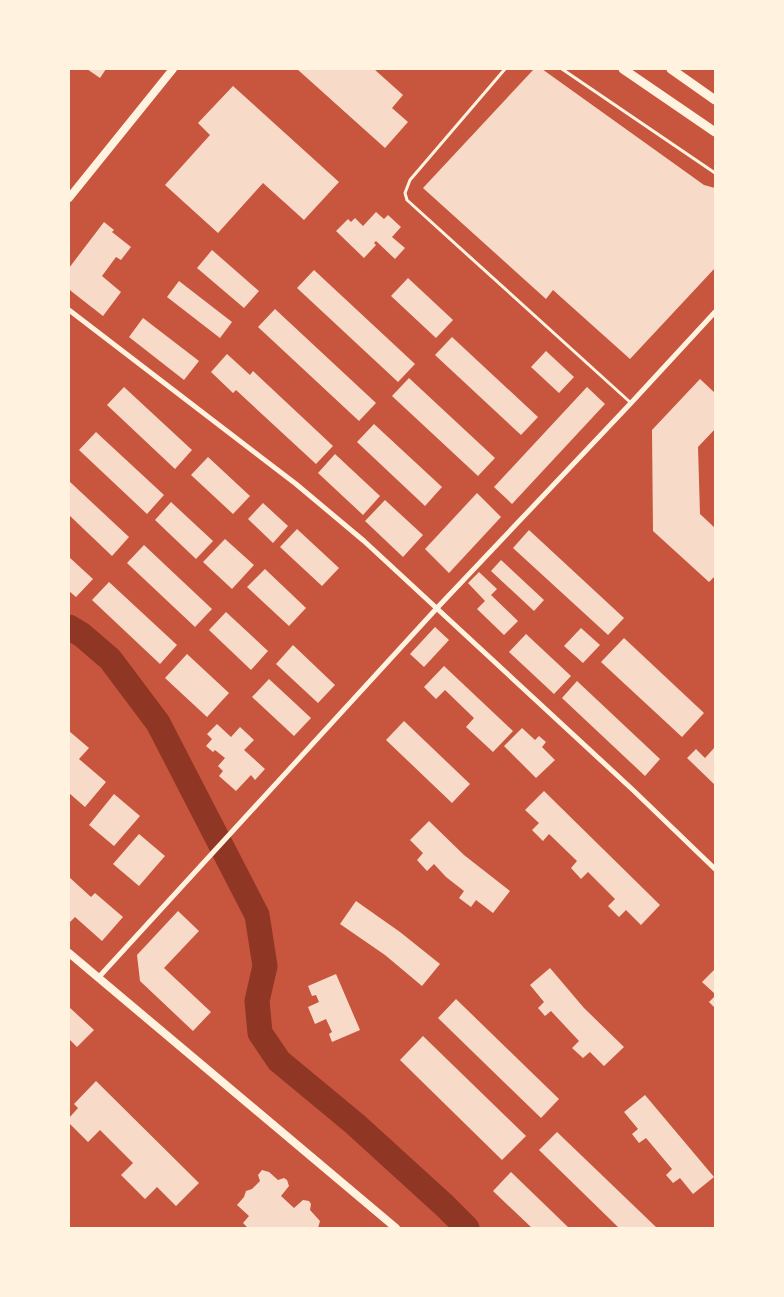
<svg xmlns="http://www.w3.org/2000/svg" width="784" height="1297" viewBox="0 0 784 1297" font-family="Rubik,sans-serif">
<rect width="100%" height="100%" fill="#c8553d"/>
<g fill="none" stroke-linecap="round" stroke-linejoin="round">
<path stroke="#8f3625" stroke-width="25" d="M 69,627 L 82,635 L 110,659 L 158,723 L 257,915 L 265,966 L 257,1001 L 260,1033 L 279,1061 L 355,1124 L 445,1206 L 467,1228"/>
</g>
<g fill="#f7dbc8">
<path d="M 87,69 L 106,69 L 100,78 Z"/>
<path d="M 297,69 L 374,69 L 403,95 L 392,108 L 408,122 L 385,148 Z"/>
<path d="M 534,69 L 542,69 L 704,185 L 715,188 L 715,268 L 630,359 L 553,290 L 546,299 L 423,188 Z"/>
<path d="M 233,86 L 339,182 L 304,220 L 263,183 L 218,233 L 165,185 L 210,135 L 198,123 Z"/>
<path d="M 376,212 L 384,219 L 388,215 L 401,227 L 392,237 L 405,248 L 395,259 L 376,241 L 374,243 L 376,245 L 364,258 L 336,231 L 348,219 L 351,222 L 355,218 L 363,226 Z"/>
<path d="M 104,222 L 114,230 L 112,232 L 131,247 L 121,260 L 116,257 L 102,276 L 121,292 L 103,316 L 71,291 L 69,288 L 69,268 Z"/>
<path d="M 212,250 L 259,291 L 244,308 L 197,268 Z"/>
<path d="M 314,270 L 415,364 L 398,382 L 297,288 Z"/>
<path d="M 408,278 L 453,320 L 436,338 L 391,296 Z"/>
<path d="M 179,281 L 232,322 L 220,338 L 167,297 Z"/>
<path d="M 275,309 L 376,403 L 359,421 L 258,327 Z"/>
<path d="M 143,318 L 199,361 L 184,380 L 129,337 Z"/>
<path d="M 452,337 L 538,417 L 521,435 L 435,355 Z"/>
<path d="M 546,351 L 574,377 L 559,393 L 531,367 Z"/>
<path d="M 227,354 L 250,375 L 253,371 L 333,446 L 316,464 L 236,390 L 233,393 L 211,372 Z"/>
<path d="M 409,378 L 495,458 L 478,476 L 392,396 Z"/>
<path d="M 700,379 L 715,393 L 715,429 L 698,447 L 700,514 L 715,528 L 715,576 L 709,582 L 653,531 L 652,430 Z"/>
<path d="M 124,387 L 192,450 L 175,469 L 107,405 Z"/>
<path d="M 587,387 L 605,404 L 512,504 L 494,487 Z"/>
<path d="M 374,424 L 442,487 L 425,506 L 357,442 Z"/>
<path d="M 96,432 L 164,495 L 147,514 L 79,450 Z"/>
<path d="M 335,454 L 380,496 L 363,515 L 318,473 Z"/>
<path d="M 208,457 L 250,496 L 233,514 L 191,475 Z"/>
<path d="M 69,481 L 129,537 L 112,556 L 69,515 Z"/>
<path d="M 477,493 L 501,517 L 449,573 L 425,549 Z"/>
<path d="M 385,500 L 423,535 L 403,557 L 365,521 Z"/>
<path d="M 171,502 L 213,541 L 196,559 L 155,520 Z"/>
<path d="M 263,503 L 288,526 L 273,543 L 248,519 Z"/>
<path d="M 297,529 L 339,568 L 322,586 L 280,547 Z"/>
<path d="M 529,530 L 624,618 L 608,635 L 513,548 Z"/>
<path d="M 225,539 L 254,565 L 232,589 L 203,562 Z"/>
<path d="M 144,545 L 212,609 L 195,627 L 127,563 Z"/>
<path d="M 69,557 L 93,579 L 76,597 L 69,591 Z"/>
<path d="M 501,560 L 544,600 L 534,611 L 491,571 Z"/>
<path d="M 265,569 L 306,608 L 289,626 L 247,587 Z"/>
<path d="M 479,572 L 497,589 L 491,595 L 518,621 L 504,635 L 477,609 L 485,601 L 468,583 Z"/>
<path d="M 109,582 L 177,645 L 160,664 L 92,600 Z"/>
<path d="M 226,612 L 268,651 L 251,670 L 209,630 Z"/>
<path d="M 435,627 L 449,640 L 424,667 L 410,654 Z"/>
<path d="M 581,628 L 600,645 L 583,663 L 564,646 Z"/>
<path d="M 526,634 L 571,676 L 554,694 L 509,652 Z"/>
<path d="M 624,638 L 704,713 L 682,737 L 601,662 Z"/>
<path d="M 293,645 L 335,685 L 318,703 L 276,664 Z"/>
<path d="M 187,654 L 229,693 L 207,717 L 165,678 Z"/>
<path d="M 444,666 L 513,731 L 493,752 L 466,727 L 474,718 L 445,690 L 436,699 L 424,687 Z"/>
<path d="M 269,679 L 311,718 L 294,736 L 252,697 Z"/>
<path d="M 577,681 L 660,759 L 645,776 L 562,698 Z"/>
<path d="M 404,721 L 470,784 L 452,803 L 386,740 Z"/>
<path d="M 217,724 L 231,737 L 240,727 L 254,740 L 244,750 L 265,769 L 255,780 L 251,775 L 236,791 L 219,776 L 223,771 L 218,766 L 225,758 L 215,750 L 213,752 L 206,746 L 212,739 L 207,734 Z"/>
<path d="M 522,728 L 535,740 L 539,736 L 546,742 L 542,747 L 555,760 L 536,778 L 504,746 Z"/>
<path d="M 69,731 L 89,748 L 79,759 L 106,782 L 85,807 L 69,793 Z"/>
<path d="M 715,747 L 715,785 L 687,758 L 696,749 L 705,758 Z"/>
<path d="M 544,791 L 660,905 L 641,925 L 626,910 L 619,917 L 608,906 L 615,899 L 588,872 L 581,879 L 571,868 L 577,861 L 549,834 L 543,841 L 532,830 L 539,823 L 525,810 Z"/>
<path d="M 114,794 L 140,816 L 114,846 L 89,825 Z"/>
<path d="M 429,821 L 464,855 L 510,891 L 493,913 L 476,900 L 471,907 L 459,898 L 464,891 L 446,877 L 434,864 L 427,871 L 417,860 L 423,853 L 410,840 Z"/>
<path d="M 139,834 L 165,856 L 139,886 L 113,864 Z"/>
<path d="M 69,877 L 91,897 L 95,893 L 123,917 L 102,941 L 75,917 L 69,923 Z"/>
<path d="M 356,901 L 400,932 L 440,964 L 422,986 L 385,955 L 340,924 Z"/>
<path d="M 178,911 L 199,931 L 164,968 L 211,1012 L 193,1031 L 140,981 L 137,955 Z"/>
<path d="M 550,968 L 584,1008 L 624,1047 L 604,1066 L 590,1052 L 583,1058 L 572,1048 L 579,1041 L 551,1011 L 545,1016 L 538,1008 L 544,1002 L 530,985 Z"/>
<path d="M 715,969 L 715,994 L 702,982 Z"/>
<path d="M 336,974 L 360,1030 L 332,1042 L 329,1034 L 332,1032 L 326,1019 L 315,1024 L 308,1007 L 319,1002 L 316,995 L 312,996 L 308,986 Z"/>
<path d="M 715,996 L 715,1008 L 709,1002 Z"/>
<path d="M 456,999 L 559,1099 L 541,1118 L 438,1018 Z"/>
<path d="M 69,1007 L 94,1030 L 77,1047 L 69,1039 Z"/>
<path d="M 423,1036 L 526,1136 L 502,1160 L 400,1060 Z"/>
<path d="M 96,1081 L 199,1183 L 176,1206 L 157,1187 L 145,1199 L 121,1175 L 133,1163 L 100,1130 L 88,1142 L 69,1123 L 69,1118 L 78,1108 L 74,1104 Z"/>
<path d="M 645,1095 L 714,1177 L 693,1194 L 680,1178 L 673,1183 L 666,1175 L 672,1169 L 646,1138 L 639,1143 L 632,1134 L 638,1129 L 624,1112 Z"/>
<path d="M 557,1132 L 657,1228 L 619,1228 L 539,1150 Z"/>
<path d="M 262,1170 L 269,1172 L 278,1180 L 284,1178 L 287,1180 L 289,1186 L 281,1196 L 294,1208 L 303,1200 L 309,1201 L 311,1204 L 310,1210 L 320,1221 L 318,1228 L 248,1228 L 243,1223 L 249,1216 L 237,1205 L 244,1197 L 246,1191 L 252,1189 L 260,1181 L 258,1175 Z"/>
<path d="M 511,1172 L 569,1228 L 532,1228 L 493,1191 Z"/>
</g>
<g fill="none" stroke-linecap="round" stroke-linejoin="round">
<g stroke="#fff3e0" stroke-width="3">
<path d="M 505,69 L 410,180 L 405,193 L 407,200 L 631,403"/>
<path d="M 562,69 L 715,173"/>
</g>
<g stroke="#fff3e0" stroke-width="5">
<path d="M 69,310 L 296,484 L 364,541 L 633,790 L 715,869"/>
<path d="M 98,978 L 437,608 L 631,403 L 715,312"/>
</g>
<g stroke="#fff3e0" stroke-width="8">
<path d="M 69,198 L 173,69"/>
<path d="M 69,953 L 396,1228"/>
</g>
<g stroke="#fff3e0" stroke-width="9">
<path d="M 623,69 L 715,132"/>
<path d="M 671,69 L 715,100"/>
</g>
</g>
<rect width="784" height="1297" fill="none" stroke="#fff3e0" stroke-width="140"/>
</svg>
